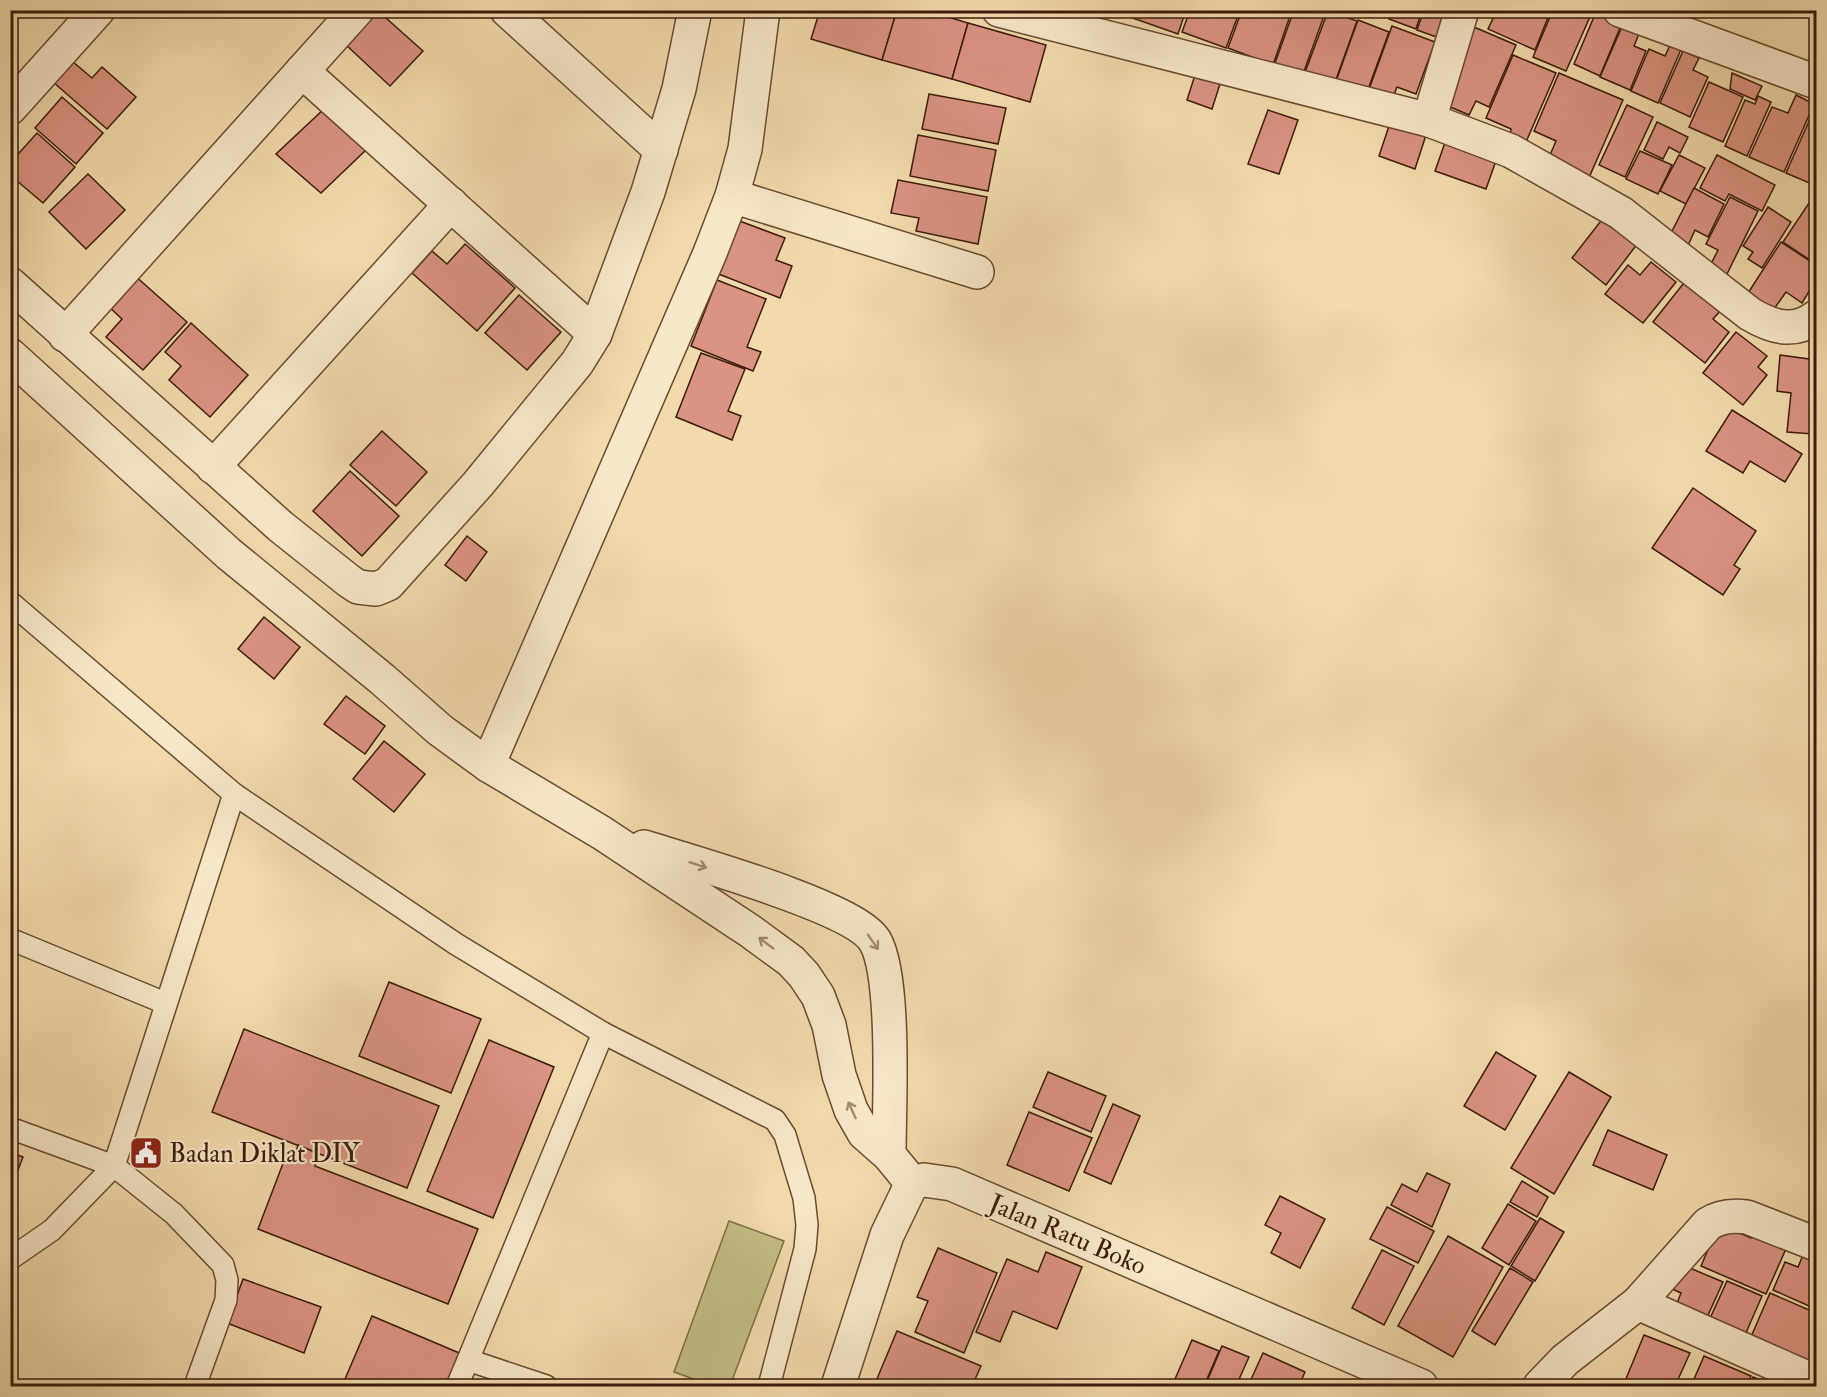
<svg xmlns="http://www.w3.org/2000/svg" width="1827" height="1397" viewBox="0 0 1827 1397" font-family="'IM FELL Double Pica',serif">
<rect width="100%" height="100%" fill="#f2dbab"/>
<filter id="stains"><feTurbulence type="fractalNoise" baseFrequency=".00333" numOctaves="4"/><feColorMatrix values="0 0 0 0 .2 0 0 0 0 .09 0 0 0 0 .02 0 0 0 .5 -.17"/></filter>
<radialGradient id="worn" r=".72"><stop offset=".6" stop-color="#630" stop-opacity="0"/><stop offset="1" stop-color="#630" stop-opacity=".3"/></radialGradient>
<path fill="#c2be84" stroke="#7e6c47" stroke-width="1.5" d="M 729,1221 L 784,1241 L 730,1386 L 713,1386 L 674,1372 Z"/>
<g fill="#db9382" stroke="#3b1b0a" stroke-width="1.5">
<path d="M 377,10 L 423,51 L 390,86 L 345,44 Z"/>
<path d="M 820,10 L 897,10 L 882,60 L 811,39 Z"/>
<path d="M 897,10 L 925,10 L 968,23 L 952,79 L 882,60 Z"/>
<path d="M 1064,10 L 1100,10 L 1095,22 Z"/>
<path d="M 1129,10 L 1186,10 L 1178,34 L 1127,16 Z"/>
<path d="M 1190,10 L 1240,10 L 1226,48 L 1182,32 Z"/>
<path d="M 1242,10 L 1274,10 L 1290,16 L 1273,65 L 1228,48 Z"/>
<path d="M 1294,10 L 1316,10 L 1325,13 L 1303,74 L 1275,63 Z"/>
<path d="M 1370,10 L 1390,10 L 1388,17 Z"/>
<path d="M 1392,10 L 1422,10 L 1416,29 L 1389,19 Z"/>
<path d="M 1424,10 L 1453,10 L 1442,39 L 1417,30 Z"/>
<path d="M 1497,10 L 1551,10 L 1535,50 L 1488,29 Z"/>
<path d="M 1553,10 L 1593,10 L 1566,71 L 1533,57 Z"/>
<path d="M 1328,11 L 1357,21 L 1334,85 L 1304,75 Z"/>
<path d="M 1596,12 L 1622,23 L 1600,76 L 1574,64 Z"/>
<path d="M 1358,20 L 1389,32 L 1366,95 L 1335,84 Z"/>
<path d="M 1624,22 L 1641,29 L 1634,46 L 1646,51 L 1630,90 L 1600,77 Z"/>
<path d="M 968,23 L 1046,45 L 1030,102 L 952,79 Z"/>
<path d="M 1392,26 L 1435,42 L 1416,94 L 1397,87 L 1392,100 L 1368,92 Z"/>
<path d="M 1474,27 L 1516,45 L 1489,107 L 1476,101 L 1469,115 L 1441,103 Z"/>
<path d="M 1671,43 L 1682,47 L 1658,103 L 1631,91 L 1649,49 L 1665,56 Z"/>
<path d="M 1683,51 L 1699,58 L 1693,70 L 1708,77 L 1690,117 L 1660,103 Z"/>
<path d="M 1513,55 L 1556,73 L 1526,142 L 1510,134 L 1511,129 L 1486,118 Z"/>
<path d="M 72,61 L 92,78 L 102,67 L 136,97 L 107,129 L 53,82 Z"/>
<path d="M 1559,73 L 1623,100 L 1588,180 L 1547,162 L 1556,141 L 1534,131 Z"/>
<path d="M 1732,73 L 1762,86 L 1755,100 L 1730,89 Z"/>
<path d="M 1195,75 L 1220,84 L 1212,109 L 1187,100 Z"/>
<path d="M 1709,82 L 1743,97 L 1723,142 L 1689,127 Z"/>
<path d="M 929,94 L 1006,108 L 998,144 L 922,129 Z"/>
<path d="M 1796,95 L 1814,104 L 1784,172 L 1749,157 L 1772,107 L 1788,113 Z"/>
<path d="M 1758,96 L 1771,102 L 1747,156 L 1725,146 L 1745,100 L 1755,104 Z"/>
<path d="M 62,97 L 103,133 L 76,164 L 35,128 Z"/>
<path d="M 1627,105 L 1653,117 L 1625,177 L 1599,165 Z"/>
<path d="M 325,108 L 367,149 L 321,193 L 276,154 Z"/>
<path d="M 1268,110 L 1298,120 L 1279,174 L 1248,164 Z"/>
<path d="M 1810,119 L 1816,122 L 1814,185 L 1786,173 Z"/>
<path d="M 1657,122 L 1688,137 L 1680,153 L 1669,147 L 1663,159 L 1644,150 Z"/>
<path d="M 1390,123 L 1426,135 L 1415,169 L 1379,156 Z"/>
<path d="M 37,133 L 75,167 L 43,203 L 10,175 L 10,163 Z"/>
<path d="M 918,135 L 996,150 L 988,191 L 910,176 Z"/>
<path d="M 1447,137 L 1498,155 L 1486,189 L 1435,171 Z"/>
<path d="M 1640,151 L 1672,165 L 1658,194 L 1626,179 Z"/>
<path d="M 1679,155 L 1705,168 L 1686,204 L 1660,191 Z"/>
<path d="M 1717,155 L 1775,185 L 1762,211 L 1729,194 L 1725,201 L 1700,188 Z"/>
<path d="M 88,174 L 125,210 L 86,249 L 49,212 Z"/>
<path d="M 898,180 L 987,197 L 978,244 L 916,231 L 919,218 L 891,213 Z"/>
<path d="M 1694,188 L 1724,204 L 1708,237 L 1695,230 L 1686,250 L 1667,241 Z"/>
<path d="M 1730,197 L 1758,211 L 1726,276 L 1709,268 L 1718,250 L 1706,244 Z"/>
<path d="M 1813,197 L 1816,199 L 1816,264 L 1783,242 Z"/>
<path d="M 1768,207 L 1791,222 L 1762,268 L 1748,259 L 1753,252 L 1743,246 Z"/>
<path d="M 1604,217 L 1638,243 L 1606,285 L 1572,258 Z"/>
<path d="M 737,220 L 785,238 L 776,260 L 792,266 L 780,298 L 716,273 Z"/>
<path d="M 1781,242 L 1816,265 L 1816,280 L 1802,303 L 1786,292 L 1774,309 L 1748,293 Z"/>
<path d="M 465,244 L 515,288 L 477,331 L 412,273 L 432,251 L 447,264 Z"/>
<path d="M 1651,262 L 1676,282 L 1643,323 L 1605,294 L 1628,265 L 1640,275 Z"/>
<path d="M 133,274 L 187,322 L 143,370 L 106,337 L 122,319 L 106,304 Z"/>
<path d="M 1687,279 L 1723,308 L 1713,319 L 1729,332 L 1705,363 L 1653,322 Z"/>
<path d="M 717,280 L 766,299 L 747,347 L 761,352 L 753,371 L 691,346 Z"/>
<path d="M 519,295 L 561,332 L 527,370 L 485,333 Z"/>
<path d="M 191,323 L 248,375 L 210,417 L 169,380 L 181,366 L 165,352 Z"/>
<path d="M 1736,332 L 1767,356 L 1758,367 L 1767,375 L 1743,405 L 1703,373 Z"/>
<path d="M 701,353 L 745,369 L 728,411 L 741,416 L 732,440 L 676,417 Z"/>
<path d="M 1780,355 L 1816,360 L 1816,405 L 1813,434 L 1787,432 L 1791,393 L 1777,391 Z"/>
<path d="M 1732,410 L 1802,454 L 1785,482 L 1750,461 L 1743,473 L 1706,451 Z"/>
<path d="M 382,431 L 427,472 L 396,506 L 350,465 Z"/>
<path d="M 350,471 L 399,516 L 362,556 L 313,511 Z"/>
<path d="M 1693,488 L 1756,531 L 1734,565 L 1740,569 L 1723,595 L 1652,548 Z"/>
<path d="M 467,536 L 487,552 L 466,581 L 445,565 Z"/>
<path d="M 264,617 L 300,647 L 274,679 L 238,649 Z"/>
<path d="M 346,696 L 385,726 L 365,754 L 324,724 Z"/>
<path d="M 384,741 L 425,774 L 394,812 L 353,779 Z"/>
<path d="M 389,982 L 481,1019 L 451,1093 L 359,1056 Z"/>
<path d="M 244,1029 L 439,1106 L 407,1188 L 212,1112 Z"/>
<path d="M 489,1040 L 554,1067 L 493,1218 L 427,1191 Z"/>
<path d="M 1496,1052 L 1536,1076 L 1505,1130 L 1464,1106 Z"/>
<path d="M 1048,1072 L 1106,1096 L 1091,1132 L 1033,1107 Z"/>
<path d="M 1569,1072 L 1611,1097 L 1554,1194 L 1511,1168 Z"/>
<path d="M 1113,1104 L 1140,1116 L 1111,1184 L 1084,1172 Z"/>
<path d="M 1029,1112 L 1092,1138 L 1069,1191 L 1007,1165 Z"/>
<path d="M 1608,1130 L 1667,1155 L 1653,1190 L 1593,1165 Z"/>
<path d="M 298,1145 L 319,1154 L 315,1166 L 478,1229 L 448,1304 L 258,1229 L 287,1153 L 295,1155 Z"/>
<path d="M 10,1152 L 23,1157 L 10,1191 Z"/>
<path d="M 1427,1173 L 1450,1184 L 1432,1227 L 1391,1205 L 1402,1184 L 1417,1192 Z"/>
<path d="M 1522,1181 L 1548,1197 L 1537,1217 L 1510,1202 Z"/>
<path d="M 1280,1196 L 1325,1219 L 1300,1268 L 1271,1253 L 1281,1233 L 1265,1225 Z"/>
<path d="M 1508,1204 L 1536,1221 L 1509,1265 L 1482,1248 Z"/>
<path d="M 1387,1207 L 1434,1231 L 1418,1263 L 1370,1239 Z"/>
<path d="M 1540,1218 L 1564,1232 L 1535,1281 L 1511,1266 Z"/>
<path d="M 1719,1224 L 1751,1238 L 1755,1227 L 1789,1242 L 1766,1294 L 1701,1266 Z"/>
<path d="M 1448,1236 L 1503,1267 L 1453,1357 L 1398,1326 Z"/>
<path d="M 938,1248 L 997,1273 L 964,1353 L 915,1332 L 928,1301 L 917,1297 Z"/>
<path d="M 1806,1248 L 1816,1253 L 1816,1309 L 1773,1290 L 1785,1262 L 1798,1267 Z"/>
<path d="M 1382,1250 L 1414,1266 L 1384,1325 L 1352,1308 Z"/>
<path d="M 1046,1252 L 1082,1267 L 1057,1329 L 1013,1311 L 1000,1342 L 976,1332 L 1007,1259 L 1038,1272 Z"/>
<path d="M 1678,1263 L 1723,1282 L 1704,1324 L 1674,1311 L 1681,1293 L 1668,1287 Z"/>
<path d="M 1510,1268 L 1533,1282 L 1495,1345 L 1472,1331 Z"/>
<path d="M 243,1279 L 321,1307 L 304,1353 L 227,1323 Z"/>
<path d="M 1727,1281 L 1762,1296 L 1742,1342 L 1706,1327 Z"/>
<path d="M 1770,1293 L 1816,1313 L 1816,1360 L 1811,1373 L 1747,1346 Z"/>
<path d="M 372,1316 L 464,1355 L 451,1386 L 342,1386 Z"/>
<path d="M 897,1331 L 981,1366 L 972,1386 L 874,1386 Z"/>
<path d="M 1644,1335 L 1690,1353 L 1675,1386 L 1623,1386 Z"/>
<path d="M 1192,1340 L 1219,1351 L 1204,1386 L 1172,1386 Z"/>
<path d="M 1222,1346 L 1249,1357 L 1236,1386 L 1205,1386 Z"/>
<path d="M 1263,1353 L 1305,1372 L 1299,1386 L 1248,1386 Z"/>
<path d="M 1704,1356 L 1751,1376 L 1747,1386 L 1691,1386 Z"/>
<path d="M 1753,1377 L 1775,1386 L 1749,1386 Z"/>
</g>
<g fill="none" stroke-linecap="round" stroke-linejoin="round">
<g stroke="#694b32" stroke-width="24">
<g id="lane">
<path d="M 10,602 L 234,794 L 114,1166 L 174,1214 L 223,1265 L 227,1280 L 226,1300 L 195,1386"/>
<path d="M 234,794 L 456,944 L 603,1033"/>
<path d="M 10,939 L 165,1003"/>
<path d="M 10,1128 L 114,1166 L 52,1230 L 10,1259"/>
<path d="M 468,1360 L 603,1033 L 775,1120 L 785,1135 L 804,1198 L 807,1225 L 805,1249 L 769,1386"/>
<path d="M 457,1386 L 468,1360 L 546,1386"/>
</g>
</g>
<g stroke="#694b32" stroke-width="36">
<g id="street">
<path d="M 507,10 L 661,150"/>
<path d="M 999,10 L 1429,120 L 1511,151 L 1621,213 L 1750,314 C 1772,327 1794,334 1816,317"/>
<path d="M 1620,10 L 1816,82"/>
<path d="M 302,71 L 595,334"/>
<path d="M 10,108 L 98,10"/>
<path d="M 1429,120 L 1462,10"/>
<path d="M 732,196 L 977,272"/>
<path d="M 10,284 L 280,526 L 349,581 L 358,587 L 376,589 L 388,584 L 478,484 L 577,363 L 595,334 L 648,192 L 679,89 L 695,10"/>
<path d="M 65,335 L 357,10"/>
<path d="M 10,355 L 229,554 L 382,679 L 440,730 L 488,765 L 602,833 L 750,931 L 791,961 L 804,975 L 818,996 L 829,1025 L 839,1075 L 851,1110 L 864,1133 L 889,1155 L 912,1183"/>
<path d="M 213,467 L 451,204"/>
<path d="M 488,765 L 710,253 L 732,196 L 745,149 L 763,10"/>
<path d="M 644,847 C 688,861 855,907 875,941 C 896,977 889,1109 889,1155"/>
<path d="M 1638,1303 L 1816,1382"/>
<path d="M 838,1386 L 887,1235 L 912,1183 L 924,1180 L 952,1184 L 1421,1386"/>
<path d="M 1540,1386 L 1565,1360 L 1638,1303 L 1708,1224 C 1720,1216 1733,1215 1747,1217 L 1816,1244"/>
</g>
</g>
<use href="#lane" stroke="#f7e8c8" stroke-width="21"/>
<use href="#street" stroke="#f7e8c8" stroke-width="33"/>
</g>
<defs><path id="oneway-shaft" d="M-6 0H5M1.5-3L5.5 0L1.5 3" fill="none" stroke-width="1.6" stroke-linecap="round" stroke-linejoin="round" transform="scale(1.5)"/></defs>
<g stroke="#a28c72">
<use href="#oneway-shaft" transform="translate(698 865) rotate(18)"/>
<use href="#oneway-shaft" transform="translate(873 942) rotate(55)"/>
<use href="#oneway-shaft" transform="translate(766 943) rotate(-143)"/>
<use href="#oneway-shaft" transform="translate(852 1110) rotate(-114)"/>
</g>
<defs>
<g id="civic-square" transform="scale(1.725)"><rect x="-9" y="-9" width="18" height="18" rx="4" fill="#8f2418" stroke="#f7e8c8"/><path d="M-.6-6.5H3V-4.5H.6V-3L4-1V1h2V6H-6V1h2V-1L-.6-3ZM-1.2 2.5V6h2.4V2.5Z" fill="#fff"/></g>
</defs>
<g fill-rule="evenodd">
<use href="#civic-square" x="146" y="1153"/>
</g>
<g text-anchor="middle" stroke-width="4.5" stroke-linejoin="round" paint-order="stroke">
<g font-size="26" fill="#3b1b0a" stroke="#f7e8c8" text-anchor="start">
<text x="169" y="1162">Badan Diklat DIY</text>
</g>
<g font-size="26" fill="#3b1b0a" stroke="#f7e8c8">
<text transform="translate(1068 1234) rotate(23)" y="9">Jalan Ratu Boko</text>
</g>
</g>
<rect width="1827" height="1397" fill="none" stroke="#f2dbab" stroke-width="36"/>
<rect x="12" y="12" width="1803" height="1373" fill="none" stroke="#3b1b0a" stroke-width="3"/>
<rect x="18" y="18" width="1791" height="1361" fill="none" stroke="#3b1b0a" stroke-width="1.5"/>
<rect width="100%" height="100%" filter="url(#stains)"/>
<rect width="100%" height="100%" fill="url(#worn)"/>
</svg>
